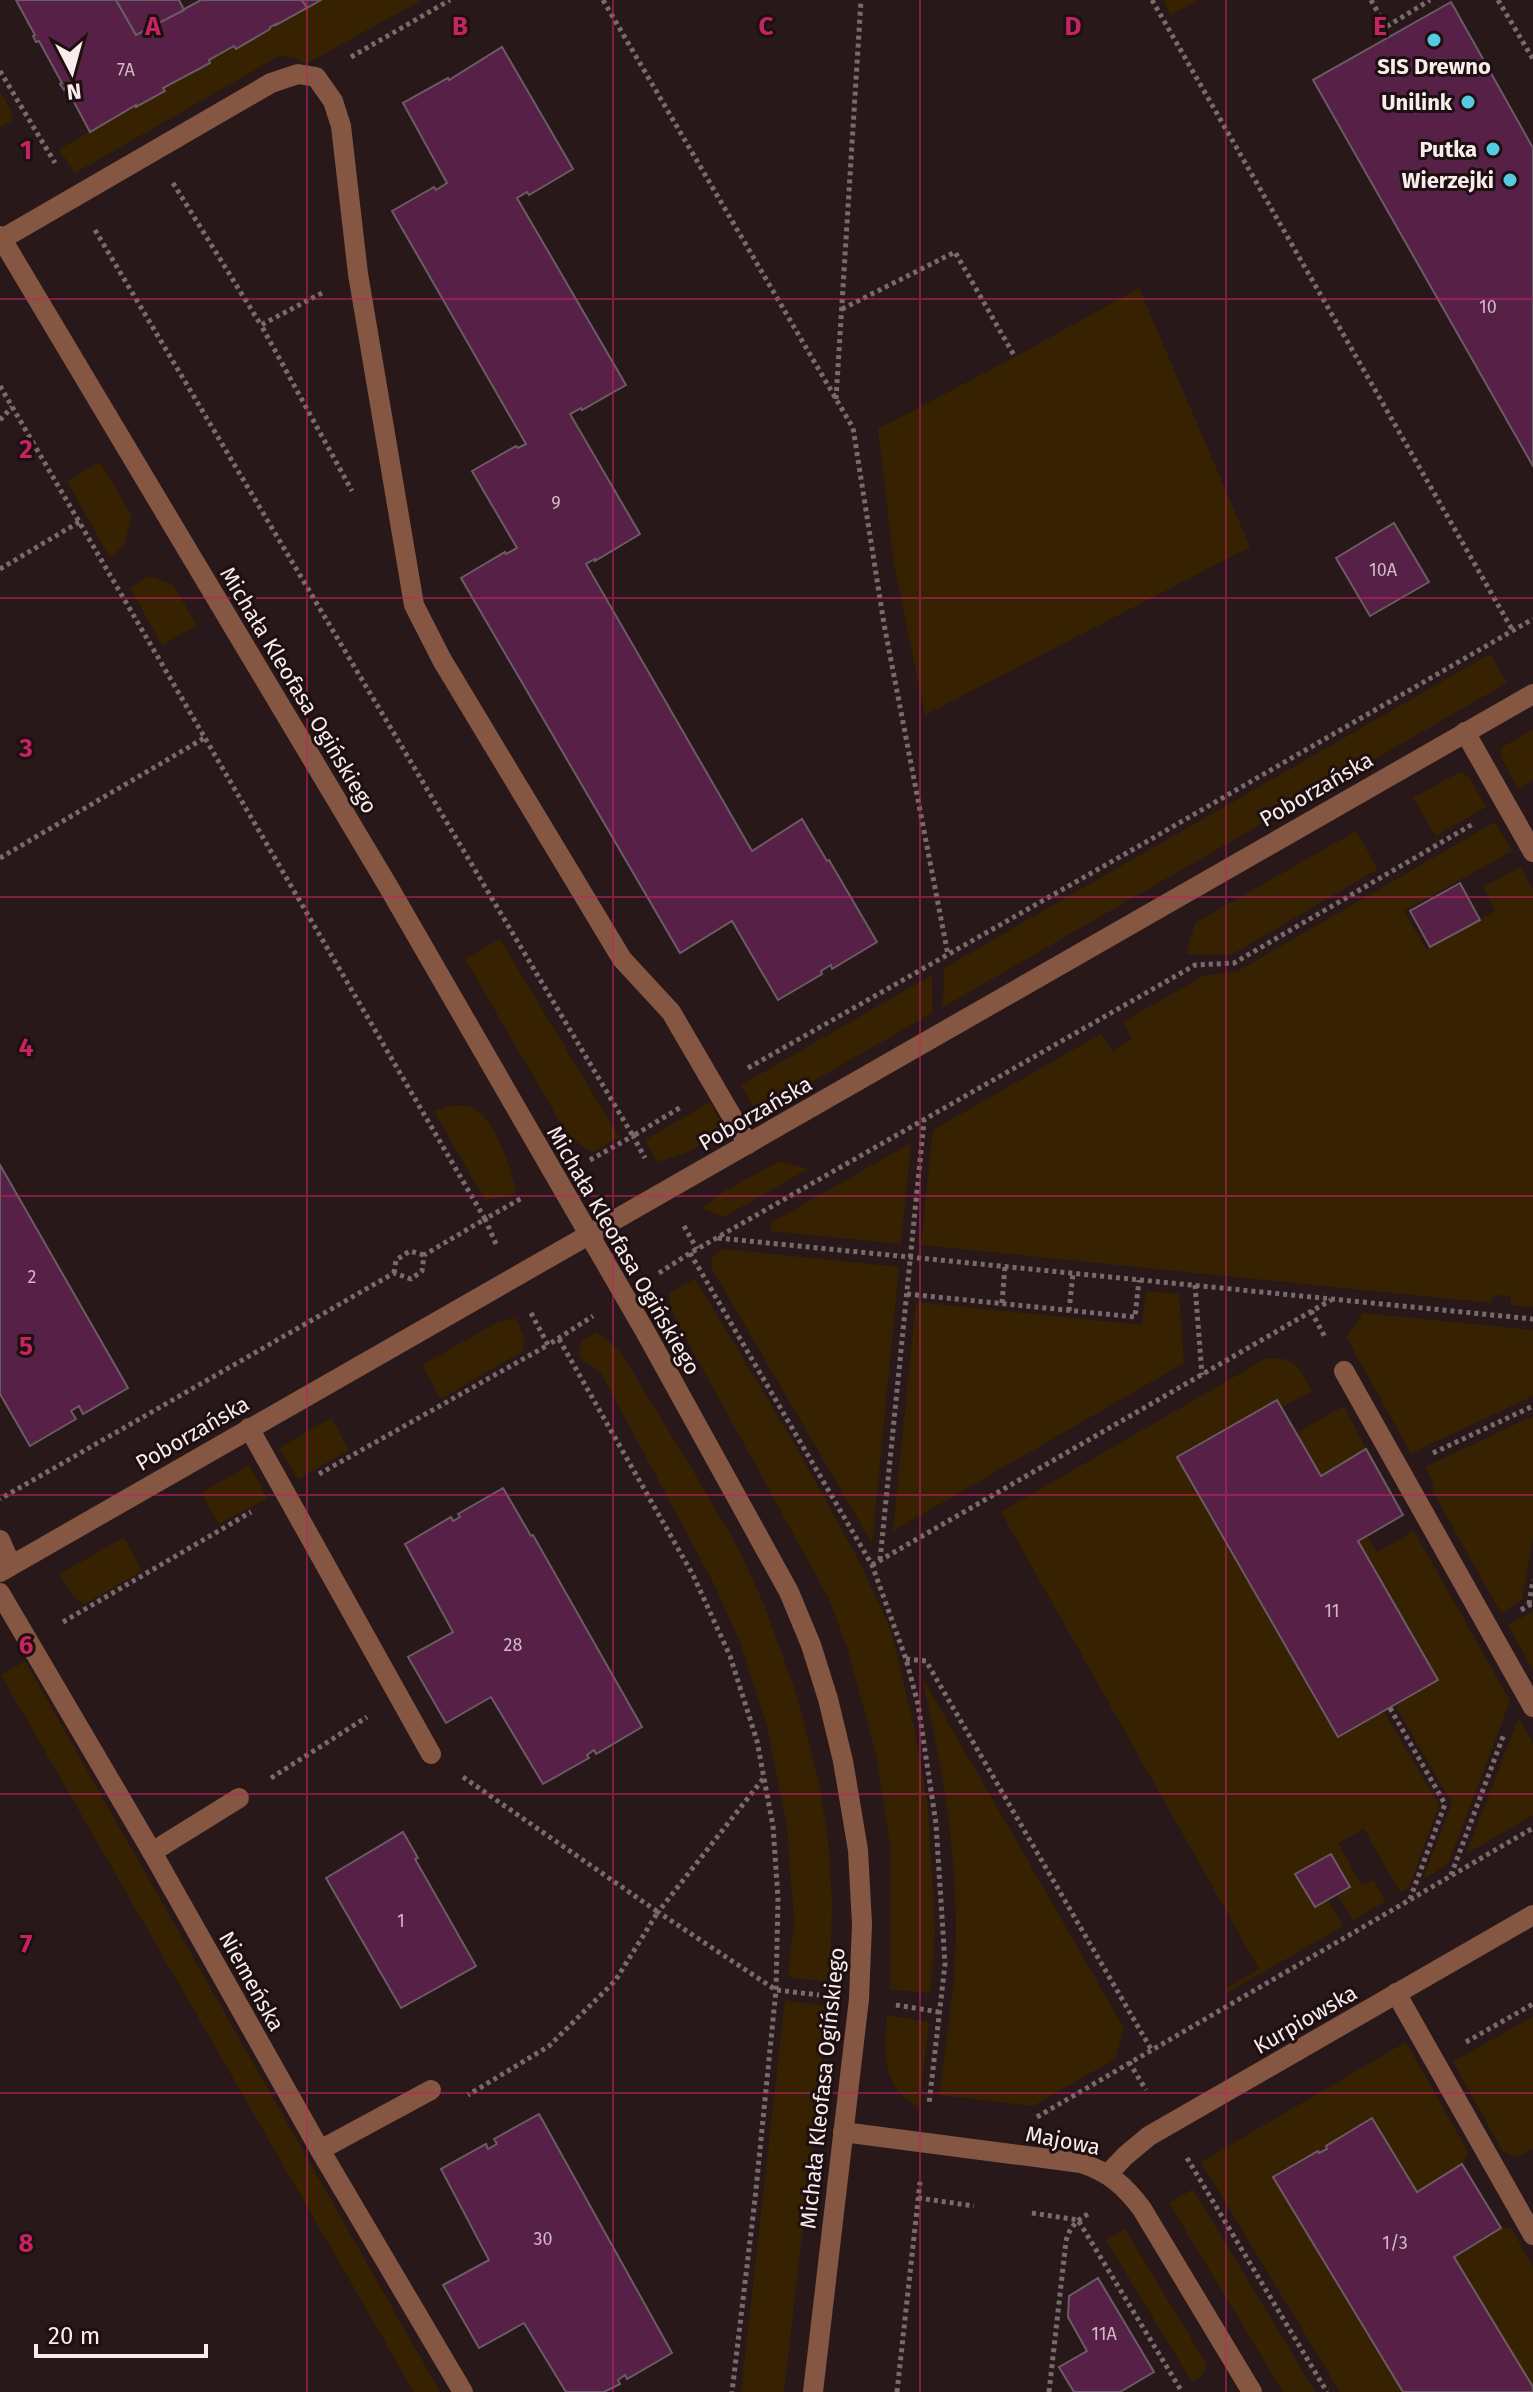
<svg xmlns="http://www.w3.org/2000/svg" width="1533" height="2392" viewBox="0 0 1533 2392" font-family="'Fira Sans',sans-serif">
<rect width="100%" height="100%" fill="#281819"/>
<g fill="#362200">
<path d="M 321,0 L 422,0 L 306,64 L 294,58 L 279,56 L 75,173 L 59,149 L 117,117 L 117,115 L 136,105 L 137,106 L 165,92 L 163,88 L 210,63 L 209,60 L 234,46 L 236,48 L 276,24 L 277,25 Z"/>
<path d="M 1163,0 L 1198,0 L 1171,15 Z"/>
<path d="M 0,91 L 13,114 L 10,122 L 0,127 Z"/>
<path d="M 1139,288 L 1250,547 L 925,715 L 894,563 L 878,429 L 1015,357 Z"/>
<path d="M 100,462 L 132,516 L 124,545 L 110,558 L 67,481 Z"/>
<path d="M 148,576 L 172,584 L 197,625 L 162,645 L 130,588 Z"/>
<path d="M 1490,654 L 1507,683 L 943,1007 L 944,968 Z"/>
<path d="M 1533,729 L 1533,780 L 1518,789 L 1501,757 L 1501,748 Z"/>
<path d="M 1460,772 L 1468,776 L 1486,807 L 1436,836 L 1413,798 Z"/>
<path d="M 1495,822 L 1512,851 L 1404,911 L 1426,949 L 1495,911 L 1483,887 L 1520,867 L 1533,889 L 1533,1307 L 1511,1305 L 1511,1296 L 1493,1295 L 1492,1303 L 921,1245 L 933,1130 L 1101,1034 L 1112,1051 L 1132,1039 L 1123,1022 L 1203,976 L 1238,971 Z"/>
<path d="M 1356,831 L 1378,869 L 1231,955 L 1186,954 L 1195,923 Z"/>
<path d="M 500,939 L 619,1137 L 593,1152 L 583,1147 L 566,1132 L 465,959 Z"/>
<path d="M 932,975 L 932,1013 L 763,1110 L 753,1106 L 741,1085 Z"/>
<path d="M 710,1102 L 722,1124 L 720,1135 L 688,1152 L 657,1162 L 645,1140 Z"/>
<path d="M 448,1106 C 456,1106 465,1105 473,1108 C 496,1119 511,1170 516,1192 L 508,1197 L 485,1200 L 434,1111 Z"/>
<path d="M 911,1143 L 901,1244 L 771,1231 L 771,1223 Z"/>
<path d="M 780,1161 L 808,1169 L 724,1217 L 701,1208 L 723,1192 Z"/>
<path d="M 724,1249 L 899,1267 L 872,1543 L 711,1267 L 713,1256 Z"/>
<path d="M 695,1279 L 797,1448 L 859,1561 L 891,1630 L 914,1727 L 928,1807 L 935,1933 L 930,1993 L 890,1990 L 891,1852 L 877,1758 L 848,1650 L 828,1597 L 677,1322 L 671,1305 L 669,1293 Z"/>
<path d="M 1146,1291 L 1179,1294 L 1184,1363 L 893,1531 L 916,1302 L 1142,1325 Z"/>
<path d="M 1363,1313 L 1533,1330 L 1533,1396 L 1411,1453 L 1346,1337 Z"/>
<path d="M 516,1318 L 524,1338 L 523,1351 L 441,1399 L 422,1365 L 498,1322 Z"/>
<path d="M 597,1332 L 619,1350 L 691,1467 L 739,1550 L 765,1607 L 798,1699 L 819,1783 L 828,1840 L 832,1901 L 830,1982 L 788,1977 L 794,1921 L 787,1826 L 767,1726 L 740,1642 L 714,1584 L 601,1373 C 586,1360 574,1363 582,1340 Z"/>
<path d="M 1273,1358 C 1298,1358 1301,1372 1312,1391 L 1282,1407 L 1277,1400 L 1177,1457 L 1338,1737 L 1384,1712 L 1439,1805 L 1409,1888 L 1400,1892 L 1364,1829 L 1338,1843 L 1362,1886 L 1373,1880 L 1386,1901 L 1353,1920 L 1337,1894 L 1350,1887 L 1330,1854 L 1296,1873 L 1314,1907 L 1328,1900 L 1343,1926 L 1227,1993 L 1225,1989 L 1259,1969 L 1001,1512 L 1265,1359 Z"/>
<path d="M 1344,1406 L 1366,1449 L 1321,1476 L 1296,1433 Z"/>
<path d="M 1533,1416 L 1533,1539 L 1522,1600 L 1501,1613 L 1432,1490 L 1433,1482 L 1425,1467 Z"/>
<path d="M 331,1418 L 349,1450 L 298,1479 L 279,1448 Z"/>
<path d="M 249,1465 L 267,1498 L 219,1524 L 201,1493 Z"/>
<path d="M 1414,1531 L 1510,1701 L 1448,1864 L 1423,1879 L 1452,1803 L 1395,1705 L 1438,1680 L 1358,1541 L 1367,1536 L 1377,1552 Z"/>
<path d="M 124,1537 L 142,1571 L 85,1604 L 74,1598 L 60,1574 Z"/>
<path d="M 1533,1611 L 1533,1670 L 1508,1625 Z"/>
<path d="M 25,1661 L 440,2392 L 414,2392 L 1,1675 Z"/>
<path d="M 922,1677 L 1124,2028 L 1115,2059 L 1033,2106 L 939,2095 C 946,2041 956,1986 956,1931 C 956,1844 941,1761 922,1677 Z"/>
<path d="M 1519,1717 L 1533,1743 L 1533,1815 L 1466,1854 Z"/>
<path d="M 785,2000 L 828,2007 L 784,2392 L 741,2392 Z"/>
<path d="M 887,2015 L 929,2022 L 919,2109 C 880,2084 885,2057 887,2015 Z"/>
<path d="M 1533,2016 L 1533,2149 L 1518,2157 L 1503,2152 L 1453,2062 Z"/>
<path d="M 1406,2042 L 1468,2152 L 1462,2164 L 1417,2192 L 1372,2119 L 1326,2146 L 1327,2149 L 1319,2153 L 1318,2151 L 1273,2177 L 1403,2392 L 1340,2392 L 1201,2162 Z"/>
<path d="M 1193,2189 L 1315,2392 L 1283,2392 L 1169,2203 Z"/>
<path d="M 1501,2228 L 1511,2228 L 1533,2267 L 1533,2387 L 1454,2257 Z"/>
<path d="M 1125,2229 L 1207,2365 L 1202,2376 L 1192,2382 L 1106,2240 Z"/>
</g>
<g fill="#572046" stroke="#6b5b64" stroke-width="2">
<path d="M 16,0 L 116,0 L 136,35 L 201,0 L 302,0 L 307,8 L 276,25 L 276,24 L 270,27 L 270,29 L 236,49 L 234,46 L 209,60 L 210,63 L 163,88 L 165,91 L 136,107 L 136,105 L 90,132 L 66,87 L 64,90 L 60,84 L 62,83 L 39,41 L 36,42 L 33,36 L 35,35 Z"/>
<path d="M 116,0 L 179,0 L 184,10 L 136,35 Z"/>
<path d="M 302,0 L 321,0 L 307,8 Z"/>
<path d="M 1451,2 L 1533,148 L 1533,466 L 1313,80 Z"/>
<path d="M 502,47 L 573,169 L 529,195 L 527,192 L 517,198 L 626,385 L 582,410 L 581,408 L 570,414 L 640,534 L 595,561 L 595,559 L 586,564 L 752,851 L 802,819 L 827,861 L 829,860 L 877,942 L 832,969 L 831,965 L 821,971 L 822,974 L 778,1000 L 732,921 L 680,953 L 461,578 L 505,552 L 506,554 L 517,548 L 472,471 L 516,446 L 518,448 L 526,444 L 392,211 L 434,187 L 436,190 L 447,183 L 403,103 L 448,78 L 449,80 Z"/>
<path d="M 1394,523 L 1429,582 L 1370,616 L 1336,558 Z"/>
<path d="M 1460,883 L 1480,920 L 1430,947 L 1410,911 Z"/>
<path d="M 0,1165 L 128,1388 L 83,1414 L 79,1406 L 71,1411 L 76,1419 L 30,1446 L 0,1394 Z"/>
<path d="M 1277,1400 L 1321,1476 L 1366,1449 L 1403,1515 L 1358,1541 L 1438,1680 L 1338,1737 L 1177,1457 Z"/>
<path d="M 503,1488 L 531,1536 L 533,1535 L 642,1727 L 596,1754 L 594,1750 L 587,1755 L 589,1758 L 543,1784 L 491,1697 L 446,1723 L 408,1657 L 453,1632 L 405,1544 L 451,1517 L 453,1521 L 460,1517 L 458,1514 Z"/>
<path d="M 403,1832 L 418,1858 L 415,1859 L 476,1966 L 401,2008 L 326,1878 Z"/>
<path d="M 1331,1854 L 1350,1887 L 1315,1907 L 1295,1874 Z"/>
<path d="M 539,2114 L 672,2353 L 627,2379 L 625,2375 L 618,2380 L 620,2384 L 604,2392 L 566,2392 L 524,2323 L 479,2348 L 443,2285 L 489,2260 L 441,2169 L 486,2144 L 488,2149 L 497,2144 L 494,2139 Z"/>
<path d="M 1372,2118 L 1417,2192 L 1462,2164 L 1501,2228 L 1454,2257 L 1533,2387 L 1533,2392 L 1403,2392 L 1273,2177 L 1318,2151 L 1319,2153 L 1327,2149 L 1326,2146 Z"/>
<path d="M 1098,2278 L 1154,2372 L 1120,2392 L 1074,2392 L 1059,2367 L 1087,2351 L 1068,2317 L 1069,2296 Z"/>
</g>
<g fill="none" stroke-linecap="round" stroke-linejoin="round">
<g stroke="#796b6c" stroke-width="5" stroke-dasharray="4 4" stroke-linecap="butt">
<path d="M 603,0 L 853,428 L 884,624 L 948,955"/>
<path d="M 1152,0 L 1513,631"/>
<path d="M 1371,0 L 1386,27 L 1430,0"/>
<path d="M 1498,0 L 1533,59"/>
<path d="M 351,57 L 450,0"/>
<path d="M 0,71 L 55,163"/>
<path d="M 173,183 L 261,325"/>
<path d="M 95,230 L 633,1136 L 681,1107"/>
<path d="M 322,293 L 261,325 L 352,491"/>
<path d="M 842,309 L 955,252 L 1015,357"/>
<path d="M 0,386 L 485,1219 L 424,1255 L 422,1271 L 411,1279 L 394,1273 L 0,1499"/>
<path d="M 836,399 L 861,0"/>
<path d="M 0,420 L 12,407"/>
<path d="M 0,569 L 79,522"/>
<path d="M 0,858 L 206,737"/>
<path d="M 748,1068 L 1139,846 L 1533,619"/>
<path d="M 590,1160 L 633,1136 L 645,1158"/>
<path d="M 684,1226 L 697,1249"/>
<path d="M 718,1238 L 1533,1319"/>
<path d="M 496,1244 L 485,1219 L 522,1198"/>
<path d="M 690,1253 L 872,1565 L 906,1659 L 918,1704 L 936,1824 L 945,1964 L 929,2104"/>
<path d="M 394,1273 L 396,1260 L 410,1251 L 424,1255"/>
<path d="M 659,1273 L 690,1253 L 1195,965 L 1234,963 L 1473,824"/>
<path d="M 1195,1285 L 1202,1375"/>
<path d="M 907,1294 L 1135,1317 L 1139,1280"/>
<path d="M 1002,1303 L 1005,1266"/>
<path d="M 1069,1311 L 1073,1273"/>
<path d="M 1311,1311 L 1326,1339"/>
<path d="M 531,1313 L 548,1345 L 593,1316"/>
<path d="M 559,1339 L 693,1575 L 730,1656 L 757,1741 L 773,1826 L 778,1898 L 776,1990 L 755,2199 L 732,2392"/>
<path d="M 1433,1453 L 1533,1406"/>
<path d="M 319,1474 L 548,1345"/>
<path d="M 880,1560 L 924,1121"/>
<path d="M 872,1565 L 1331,1300"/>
<path d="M 1529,1604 L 1533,1580"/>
<path d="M 1521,1610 L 1533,1603"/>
<path d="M 63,1622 L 251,1512"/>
<path d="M 906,1659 L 926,1661 L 1151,2049"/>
<path d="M 1390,1708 L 1445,1804 L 1410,1899"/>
<path d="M 463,1777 L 658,1912 L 615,1981 L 549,2046 L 468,2095"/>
<path d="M 271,1778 L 367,1717"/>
<path d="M 763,1779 L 658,1912 L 776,1990 L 819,1995"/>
<path d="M 1451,1875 L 1504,1734"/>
<path d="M 896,2005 L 939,2012"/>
<path d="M 1466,2042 L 1533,2004"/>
<path d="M 1129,2062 L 1146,2090"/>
<path d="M 1037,2117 L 1533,1828"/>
<path d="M 1187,2158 L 1327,2392"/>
<path d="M 918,2198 L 974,2206"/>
<path d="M 1032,2213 L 1078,2220 L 1182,2392"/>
<path d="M 897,2392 L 920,2182"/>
<path d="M 1049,2392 L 1066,2241 C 1070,2226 1077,2220 1090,2213"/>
</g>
<g stroke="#855742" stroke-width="20">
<path d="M 0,236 L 388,886 L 646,1333 L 789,1592 L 811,1645 L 828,1699 L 843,1761 L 858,1850 L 862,1924 L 859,1999 L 813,2392"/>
<path d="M 2,239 L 271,83 L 298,74 L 316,77 L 333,101 L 341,126 L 358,274 L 414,605 L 442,660 L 622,959 L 671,1012 L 748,1144"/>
<path d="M 1465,732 L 1533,852"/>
<path d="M 1344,1371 L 1533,1707"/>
<path d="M 249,1428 L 431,1754"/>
<path d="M 0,1540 L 11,1565"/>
<path d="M 0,1572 L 1533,694"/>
<path d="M 0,1593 L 152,1852 L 320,2150 L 463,2392"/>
<path d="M 152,1852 L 239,1798"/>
<path d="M 1396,1993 L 1533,2235"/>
<path d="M 843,2132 L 1081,2163 C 1109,2172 1125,2186 1142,2209 L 1252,2392"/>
<path d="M 320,2150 L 431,2090"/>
<path d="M 1108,2174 L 1125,2156 L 1149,2136 L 1533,1915"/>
</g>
</g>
<path fill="none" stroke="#c52362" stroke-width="2" stroke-opacity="0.55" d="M 307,0 L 307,2392M 613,0 L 613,2392M 920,0 L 920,2392M 1226,0 L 1226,2392M 0,299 L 1533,299M 0,598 L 1533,598M 0,897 L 1533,897M 0,1196 L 1533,1196M 0,1495 L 1533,1495M 0,1794 L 1533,1794M 0,2093 L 1533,2093"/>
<g fill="#58c9e3" stroke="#1e0f11" stroke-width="3">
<circle cx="1434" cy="40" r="8"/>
<circle cx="1468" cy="102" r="8"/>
<circle cx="1493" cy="149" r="8"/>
<circle cx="1510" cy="180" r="8"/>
</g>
<g text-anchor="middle" stroke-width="6" stroke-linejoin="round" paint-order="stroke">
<g font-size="18" fill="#d0b9c3">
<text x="126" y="76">7A</text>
<text x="1488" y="313">10</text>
<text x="556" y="509">9</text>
<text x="1383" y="576">10A</text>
<text x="32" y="1283">2</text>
<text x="1332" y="1617">11</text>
<text x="513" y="1651">28</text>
<text x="401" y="1927">1</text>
<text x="543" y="2245">30</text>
<text x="1395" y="2249">1/3</text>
<text x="1104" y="2340">11A</text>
</g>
<g font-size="22" font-weight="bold" fill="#f8eced" stroke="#1e0f11" text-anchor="end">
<text x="1434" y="74" text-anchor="middle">SIS Drewno</text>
<text x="1452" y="110">Unilink</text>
<text x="1477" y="157">Putka</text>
<text x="1494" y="188">Wierzejki</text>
</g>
<g font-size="22" fill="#f8eced" stroke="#1e0f11">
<text transform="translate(299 690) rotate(59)" y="8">Michała Kleofasa Ogińskiego</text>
<text transform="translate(1316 789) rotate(-30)" y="8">Poborzańska</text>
<text transform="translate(755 1113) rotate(-30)" y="8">Poborzańska</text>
<text transform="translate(624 1250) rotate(60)" y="8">Michała Kleofasa Ogińskiego</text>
<text transform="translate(192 1433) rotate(-30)" y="8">Poborzańska</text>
<text transform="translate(252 1981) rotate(61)" y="8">Niemeńska</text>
<text transform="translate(1305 2019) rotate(-30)" y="8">Kurpiowska</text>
<text transform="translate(822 2088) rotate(-84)" y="8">Michała Kleofasa Ogińskiego</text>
<text transform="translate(1063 2140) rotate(11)" y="8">Majowa</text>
</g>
</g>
<g font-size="26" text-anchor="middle" font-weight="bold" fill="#c52362" stroke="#1e0f11" stroke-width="6" stroke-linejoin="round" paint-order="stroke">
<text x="153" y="35">A</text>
<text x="460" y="35">B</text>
<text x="766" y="35">C</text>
<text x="1073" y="35">D</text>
<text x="1380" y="35">E</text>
<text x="26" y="159">1</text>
<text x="26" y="458">2</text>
<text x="26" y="757">3</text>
<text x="26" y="1056">4</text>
<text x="26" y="1355">5</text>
<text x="26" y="1654">6</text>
<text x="26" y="1953">7</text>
<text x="26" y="2252">8</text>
</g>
<g transform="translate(72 72) rotate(174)" stroke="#1e0f11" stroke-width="6" paint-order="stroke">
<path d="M0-6L14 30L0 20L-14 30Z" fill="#f8eced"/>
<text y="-12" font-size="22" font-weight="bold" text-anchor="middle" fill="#f8eced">N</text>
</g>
<path d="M36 2344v12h170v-12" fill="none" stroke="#f8eced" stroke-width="4"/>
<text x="48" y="2344" font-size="24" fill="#f8eced" stroke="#1e0f11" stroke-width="6" paint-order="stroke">20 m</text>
</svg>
